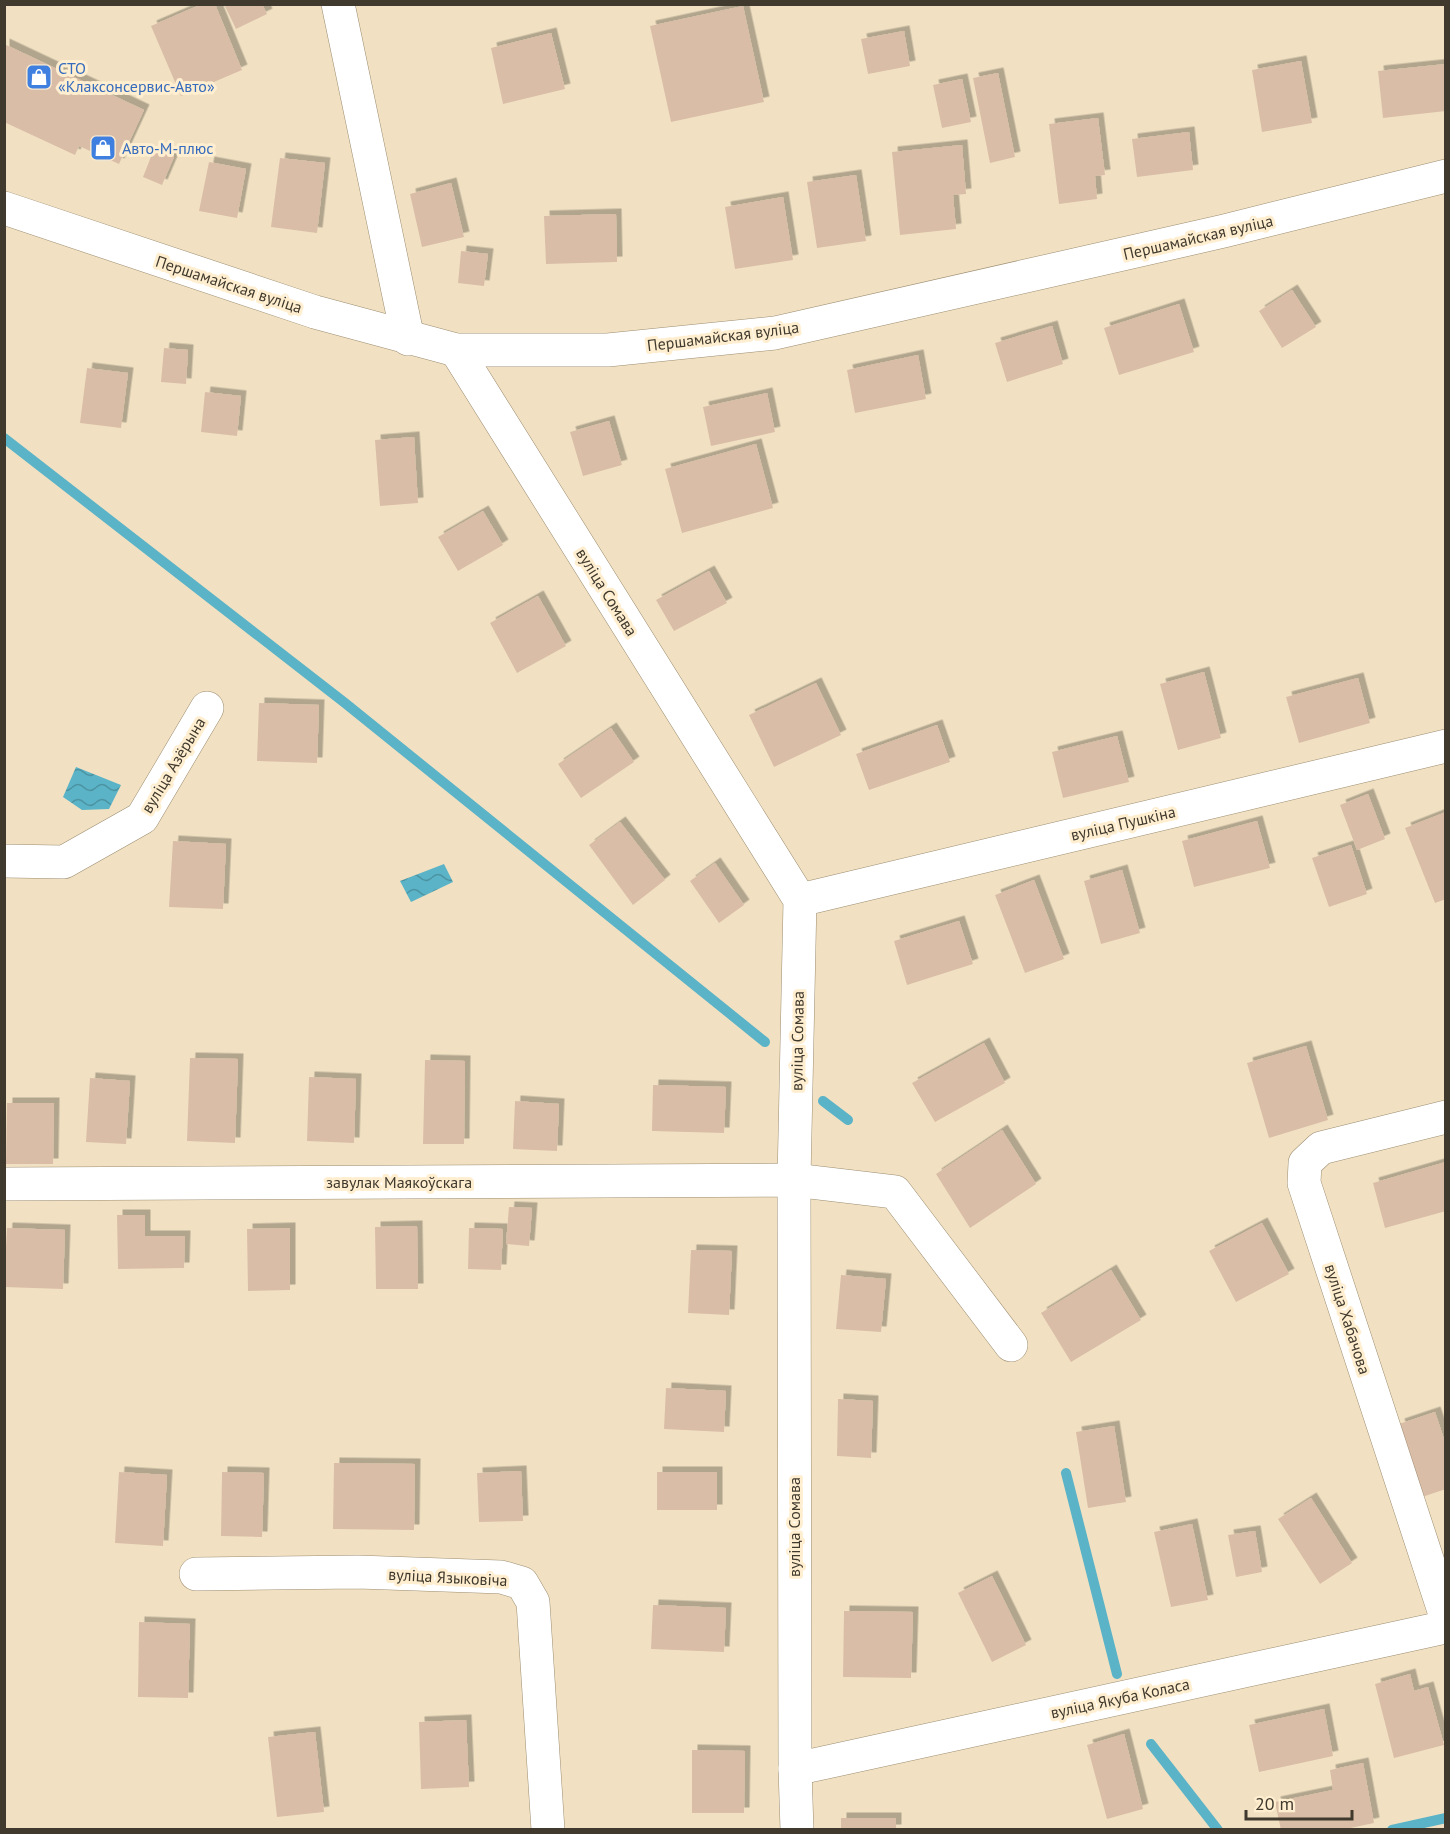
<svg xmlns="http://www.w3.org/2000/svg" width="1450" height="1834" viewBox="0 0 1450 1834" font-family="'PT Sans',sans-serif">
<defs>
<pattern id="water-waves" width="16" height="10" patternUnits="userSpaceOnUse" patternTransform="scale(1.5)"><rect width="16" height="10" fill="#5ab3c7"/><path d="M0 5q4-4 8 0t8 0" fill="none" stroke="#4c93a2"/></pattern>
<filter id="shadow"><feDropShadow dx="5.5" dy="-5.5" stdDeviation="0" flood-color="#0004"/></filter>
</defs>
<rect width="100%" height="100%" fill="#f1e1c2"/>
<g fill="url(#water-waves)">
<path d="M 76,767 L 121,785 L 109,809 L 82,810 L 63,797 Z"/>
<path d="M 444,864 L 453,882 L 411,902 L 400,881 Z"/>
</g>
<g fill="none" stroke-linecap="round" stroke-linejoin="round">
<g stroke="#5ab3c7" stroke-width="10">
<path d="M 4,438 L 345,703 L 765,1042"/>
<path d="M 823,1101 L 848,1120"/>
<path d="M 1066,1473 L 1117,1674"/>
<path d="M 1151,1744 L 1218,1830"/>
<path d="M 1392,1830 L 1446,1818"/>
</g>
</g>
<g fill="#dabda7" filter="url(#shadow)">
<path d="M 202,4 L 215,4 L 242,70 L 181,96 L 151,26 Z"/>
<path d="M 224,4 L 262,4 L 267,14 L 236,29 Z"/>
<path d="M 743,6 L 764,102 L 671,122 L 650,26 Z"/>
<path d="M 904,31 L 910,66 L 868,74 L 861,39 Z"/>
<path d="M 551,33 L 565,89 L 503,104 L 491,48 Z"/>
<path d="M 4,44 L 144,110 L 119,164 L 79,146 L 75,155 L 4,122 Z"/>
<path d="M 1301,61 L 1312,123 L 1262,132 L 1252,70 Z"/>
<path d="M 1446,64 L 1446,111 L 1383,118 L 1378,71 Z"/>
<path d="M 998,73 L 1015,157 L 990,163 L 973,78 Z"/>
<path d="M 962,79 L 971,122 L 942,128 L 933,85 Z"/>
<path d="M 1098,118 L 1105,175 L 1095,176 L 1097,199 L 1059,204 L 1049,124 Z"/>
<path d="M 1189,132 L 1193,170 L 1137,177 L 1132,139 Z"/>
<path d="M 962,145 L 966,194 L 953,195 L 956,229 L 900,235 L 892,152 Z"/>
<path d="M 154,149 L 174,157 L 162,185 L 143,177 Z"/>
<path d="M 280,158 L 325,163 L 317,233 L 271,227 Z"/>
<path d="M 209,162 L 246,169 L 237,218 L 199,211 Z"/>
<path d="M 856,175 L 866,241 L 817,248 L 807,182 Z"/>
<path d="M 451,183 L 464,237 L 422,247 L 410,194 Z"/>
<path d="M 783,197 L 793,260 L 735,269 L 725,207 Z"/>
<path d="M 616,214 L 617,262 L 546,264 L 544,216 Z"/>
<path d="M 461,251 L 488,254 L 484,286 L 458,283 Z"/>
<path d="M 1292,290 L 1316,327 L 1282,348 L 1259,311 Z"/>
<path d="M 1179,304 L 1194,352 L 1119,375 L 1104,328 Z"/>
<path d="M 1052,326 L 1063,364 L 1007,382 L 995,343 Z"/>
<path d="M 164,348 L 188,350 L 186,384 L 161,382 Z"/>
<path d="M 918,355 L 926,399 L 855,413 L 847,370 Z"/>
<path d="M 87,368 L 128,373 L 121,428 L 80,423 Z"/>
<path d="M 205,392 L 241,396 L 237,436 L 201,432 Z"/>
<path d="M 767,393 L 775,432 L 711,446 L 703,407 Z"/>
<path d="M 609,421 L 622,465 L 583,476 L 570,432 Z"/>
<path d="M 414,437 L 418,503 L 380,506 L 375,440 Z"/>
<path d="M 756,444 L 773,508 L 682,533 L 665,469 Z"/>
<path d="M 483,511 L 503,545 L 458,571 L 438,537 Z"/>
<path d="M 709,571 L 727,603 L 674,631 L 656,600 Z"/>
<path d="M 538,596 L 566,646 L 517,673 L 490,623 Z"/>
<path d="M 1204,672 L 1221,738 L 1178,750 L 1160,684 Z"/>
<path d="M 1358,678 L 1370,723 L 1299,743 L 1286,697 Z"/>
<path d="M 816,683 L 841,735 L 774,767 L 749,715 Z"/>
<path d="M 259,703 L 319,705 L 317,763 L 257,761 Z"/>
<path d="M 937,725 L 950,762 L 869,790 L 856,754 Z"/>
<path d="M 611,728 L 634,762 L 581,798 L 558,764 Z"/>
<path d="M 1117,736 L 1129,782 L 1063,798 L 1052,752 Z"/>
<path d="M 1368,794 L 1385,839 L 1357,850 L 1340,805 Z"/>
<path d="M 1446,812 L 1446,899 L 1435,903 L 1405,828 Z"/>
<path d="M 1257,821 L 1270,868 L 1194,887 L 1182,841 Z"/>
<path d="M 620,822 L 665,880 L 633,905 L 589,845 Z"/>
<path d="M 173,841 L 226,844 L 223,909 L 169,907 Z"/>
<path d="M 1351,845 L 1367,894 L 1329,907 L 1312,858 Z"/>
<path d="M 715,863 L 744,905 L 719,923 L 690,881 Z"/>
<path d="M 1122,870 L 1140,933 L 1101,944 L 1084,881 Z"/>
<path d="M 1034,880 L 1064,959 L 1025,973 L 995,895 Z"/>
<path d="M 959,921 L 973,964 L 907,985 L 894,941 Z"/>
<path d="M 984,1043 L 1005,1083 L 935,1122 L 912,1083 Z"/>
<path d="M 1306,1046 L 1328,1120 L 1269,1138 L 1247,1063 Z"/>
<path d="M 190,1058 L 238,1059 L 235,1143 L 187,1141 Z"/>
<path d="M 425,1060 L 465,1061 L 464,1144 L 423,1144 Z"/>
<path d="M 309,1077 L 356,1079 L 354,1143 L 307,1141 Z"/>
<path d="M 90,1078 L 130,1081 L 126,1144 L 86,1142 Z"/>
<path d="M 653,1085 L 726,1087 L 724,1133 L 652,1131 Z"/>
<path d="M 515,1101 L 559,1104 L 557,1151 L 513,1149 Z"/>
<path d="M 7,1103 L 54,1103 L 53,1164 L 6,1164 Z"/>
<path d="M 1002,1130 L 1036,1184 L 970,1228 L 936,1174 Z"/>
<path d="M 1446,1162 L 1446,1211 L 1385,1228 L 1373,1183 Z"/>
<path d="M 509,1207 L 532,1208 L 529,1246 L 506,1244 Z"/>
<path d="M 117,1215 L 145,1215 L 145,1236 L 185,1236 L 184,1268 L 118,1269 Z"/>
<path d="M 1262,1223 L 1289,1274 L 1236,1302 L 1209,1251 Z"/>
<path d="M 417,1226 L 418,1289 L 376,1289 L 375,1227 Z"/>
<path d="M 7,1228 L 65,1230 L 63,1289 L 4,1287 Z"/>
<path d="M 290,1228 L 290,1290 L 248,1291 L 247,1229 Z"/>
<path d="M 469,1228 L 503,1229 L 501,1270 L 468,1269 Z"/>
<path d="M 691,1250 L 732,1251 L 729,1315 L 688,1313 Z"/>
<path d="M 1111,1270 L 1141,1320 L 1071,1362 L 1041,1313 Z"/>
<path d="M 841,1275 L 886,1279 L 881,1332 L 836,1329 Z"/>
<path d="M 666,1388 L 726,1391 L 724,1432 L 664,1429 Z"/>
<path d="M 838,1399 L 873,1401 L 871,1458 L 837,1456 Z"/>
<path d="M 1435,1412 L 1446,1445 L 1446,1489 L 1422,1497 L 1399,1424 Z"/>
<path d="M 1114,1426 L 1126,1502 L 1088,1508 L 1076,1432 Z"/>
<path d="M 334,1463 L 415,1464 L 414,1530 L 333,1529 Z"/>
<path d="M 521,1471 L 523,1521 L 479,1522 L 477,1473 Z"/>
<path d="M 119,1472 L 167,1475 L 163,1546 L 115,1543 Z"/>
<path d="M 222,1472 L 264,1473 L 262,1537 L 221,1536 Z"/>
<rect x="657" y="1472" width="60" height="38"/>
<path d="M 1311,1498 L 1352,1563 L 1320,1584 L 1278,1519 Z"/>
<path d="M 1192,1524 L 1208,1600 L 1171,1607 L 1154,1532 Z"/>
<path d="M 1255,1531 L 1262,1572 L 1236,1577 L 1228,1535 Z"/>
<path d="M 992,1576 L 1026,1645 L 992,1662 L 958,1593 Z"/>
<path d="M 653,1605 L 726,1608 L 724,1652 L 651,1649 Z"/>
<path d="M 844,1611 L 913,1612 L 911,1678 L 843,1677 Z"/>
<path d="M 139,1622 L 190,1624 L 188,1698 L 138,1697 Z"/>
<path d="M 1410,1674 L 1414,1691 L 1428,1687 L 1444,1745 L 1394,1758 L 1375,1684 Z"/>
<path d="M 1324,1709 L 1333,1756 L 1259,1772 L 1249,1725 Z"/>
<path d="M 466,1720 L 469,1787 L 421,1789 L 419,1722 Z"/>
<path d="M 315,1732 L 324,1812 L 277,1817 L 268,1737 Z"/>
<path d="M 1124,1734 L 1143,1809 L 1107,1819 L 1087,1745 Z"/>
<path d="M 692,1750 L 745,1751 L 744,1813 L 692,1813 Z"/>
<path d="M 1363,1763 L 1374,1823 L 1341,1830 L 1281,1830 L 1275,1802 L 1333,1790 L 1330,1770 Z"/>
<rect x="841" y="1818" width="55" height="12"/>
</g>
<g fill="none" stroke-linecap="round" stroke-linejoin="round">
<g stroke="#9d8d71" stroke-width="34">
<g id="minor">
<path d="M 338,4 L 408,339"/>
<path d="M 456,350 L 800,900 L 794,1180 L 795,1769 L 797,1830"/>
<path d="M 4,861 L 64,862 L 142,818 L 207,708"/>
<path d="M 800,900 L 1446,746"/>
<path d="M 1446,1117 L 1321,1148 L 1305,1163 L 1304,1183 L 1446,1617"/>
<path d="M 4,1184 L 794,1180 L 895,1192 L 1011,1345"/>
<path d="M 196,1574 L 358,1572 L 501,1577 L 522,1583 L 533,1602 L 548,1830"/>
<path d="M 795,1769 L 1446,1627"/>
</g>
</g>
<g stroke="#9d8d71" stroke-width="34">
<path id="major" d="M 4,208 L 315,312 L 456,350 L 608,350 L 775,333 L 1224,231 L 1446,176"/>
</g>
<use href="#minor" stroke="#fff" stroke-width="33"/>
<use href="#major" stroke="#fff" stroke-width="33"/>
</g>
<defs>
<g id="shop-square" transform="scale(1.35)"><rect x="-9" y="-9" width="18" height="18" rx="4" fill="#3f7fe0" stroke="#ffeecf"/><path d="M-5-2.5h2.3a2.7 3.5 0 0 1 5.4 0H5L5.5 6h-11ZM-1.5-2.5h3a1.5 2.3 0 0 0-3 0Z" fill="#fff"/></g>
</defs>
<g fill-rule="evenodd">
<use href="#shop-square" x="39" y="77"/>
<use href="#shop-square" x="103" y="148"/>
</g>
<g text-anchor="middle" stroke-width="6" stroke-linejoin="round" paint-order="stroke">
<g font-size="16" fill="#366cbe" stroke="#ffeecf" text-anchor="start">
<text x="58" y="74">СТО<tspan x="58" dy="18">«Клаксонсервис-Авто»</tspan></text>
<text x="122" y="154">Авто-М-плюс</text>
</g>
<g font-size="16" fill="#403a2e" stroke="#ffeecf">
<text transform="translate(1198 237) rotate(-13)" y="6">Першамайская вуліца</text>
<text transform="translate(229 284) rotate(18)" y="6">Першамайская вуліца</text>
<text transform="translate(723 336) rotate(-7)" y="6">Першамайская вуліца</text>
<text transform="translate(607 592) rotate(58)" y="6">вуліца Сомава</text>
<text transform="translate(173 765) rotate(-59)" y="6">вуліца Азёрына</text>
<text transform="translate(1123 823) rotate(-13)" y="6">вуліца Пушкіна</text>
<text transform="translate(797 1041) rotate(-89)" y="6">вуліца Сомава</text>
<text x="399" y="1188">завулак Маякоўскага</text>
<text transform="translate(1348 1319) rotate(72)" y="6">вуліца Хабачова</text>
<text transform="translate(794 1527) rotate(-90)" y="6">вуліца Сомава</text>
<text transform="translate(448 1577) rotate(3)" y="6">вуліца Языковіча</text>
<text transform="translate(1120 1698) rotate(-12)" y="6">вуліца Якуба Коласа</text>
</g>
</g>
<rect width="1450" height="1834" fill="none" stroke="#403a2e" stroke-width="12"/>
<path d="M1246 1810v9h106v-9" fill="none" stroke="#403a2e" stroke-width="3"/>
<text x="1255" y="1810" font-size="18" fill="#403a2e" stroke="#ffeecf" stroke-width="4.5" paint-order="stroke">20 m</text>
</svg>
